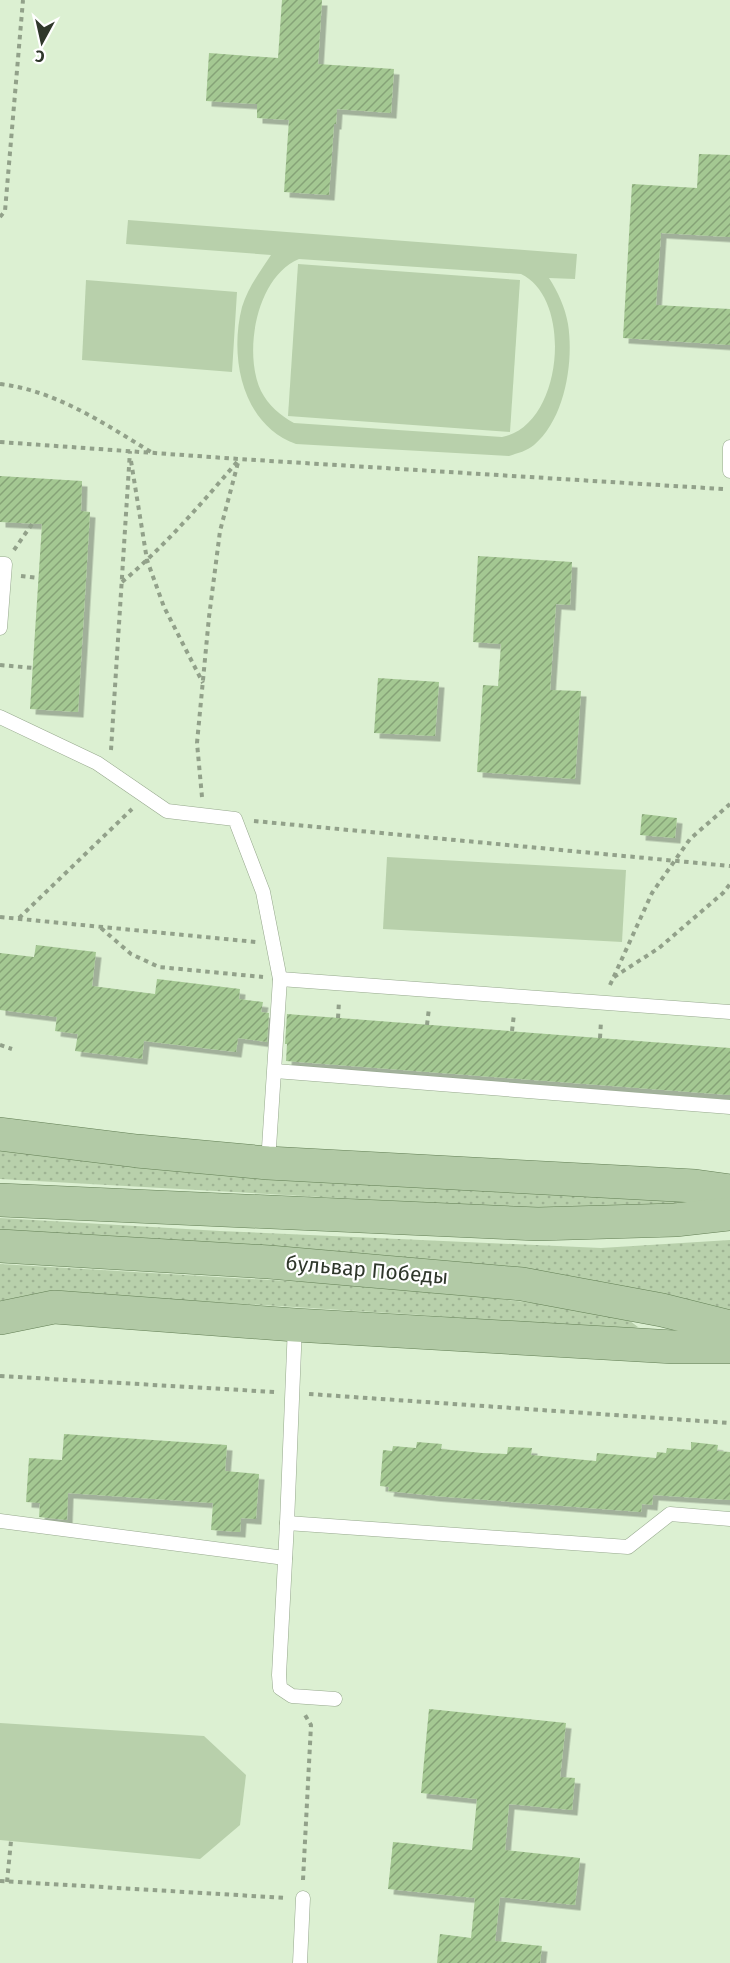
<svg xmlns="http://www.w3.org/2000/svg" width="730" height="1963" viewBox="0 0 730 1963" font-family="'Fira Sans',sans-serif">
<defs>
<pattern id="grass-dots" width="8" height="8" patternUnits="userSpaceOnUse" patternTransform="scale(1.5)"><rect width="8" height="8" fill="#b8d0ab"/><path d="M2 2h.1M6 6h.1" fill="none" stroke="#9eb393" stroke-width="1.8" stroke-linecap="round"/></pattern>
<pattern id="building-hatch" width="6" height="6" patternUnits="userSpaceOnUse" patternTransform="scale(1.5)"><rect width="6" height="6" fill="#a4c892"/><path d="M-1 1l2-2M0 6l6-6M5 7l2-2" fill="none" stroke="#86a377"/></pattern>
<filter id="shadow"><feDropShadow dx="5.5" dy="5.5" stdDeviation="0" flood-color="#0004"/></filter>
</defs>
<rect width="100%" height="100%" fill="#dcf0d2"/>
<g fill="url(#grass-dots)">
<path d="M 0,1146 L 670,1198 L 680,1202 L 669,1207 L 538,1209 L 0,1179 Z"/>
<path d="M 0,1218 L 220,1231 L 601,1248 L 730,1240 L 730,1314 L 0,1232 Z"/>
<path d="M 0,1264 L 406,1288 L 566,1307 L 630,1321 L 638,1327 L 627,1330 L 421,1315 L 53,1292 L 0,1301 Z"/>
</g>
<g fill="#b8d0ab" fill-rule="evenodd">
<path d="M 128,220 L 577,254 L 575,279 L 549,278 C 558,292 565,307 568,324 C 574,362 565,419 534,445 C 527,451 518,453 509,456 L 296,444 C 242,425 229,357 242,307 C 248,287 260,272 271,255 L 126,244 ZM 299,259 L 521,274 C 574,299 563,426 502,437 L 294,423 C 281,416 268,405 261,391 C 243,353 256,277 299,259 Z"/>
<path d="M 298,264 L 520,280 L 510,432 L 288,416 Z"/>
<path d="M 86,280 L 237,292 L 232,372 L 82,360 Z"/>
<path d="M 387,857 L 626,870 L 622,942 L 383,929 Z"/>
<path d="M 0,1723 L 204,1736 L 246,1775 L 240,1825 L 200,1859 L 0,1840 Z"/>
</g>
<g fill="url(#building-hatch)" filter="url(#shadow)">
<path d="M 282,0 L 322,0 L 318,64 L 394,69 L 391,113 L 337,109 L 336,124 L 334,124 L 329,195 L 284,192 L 289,120 L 257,118 L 257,104 L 206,101 L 209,53 L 278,58 Z"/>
<path d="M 699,154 L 730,155 L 730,237 L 661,233 L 656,305 L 730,309 L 730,345 L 623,338 L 632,184 L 697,188 Z"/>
<path d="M 0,476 L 82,481 L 81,511 L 90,512 L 78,712 L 30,709 L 42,524 L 0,522 Z"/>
<path d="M 478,556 L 572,562 L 570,605 L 556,604 L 550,690 L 581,691 L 575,779 L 477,772 L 483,685 L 498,686 L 501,644 L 473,642 Z"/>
<path d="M 378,678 L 439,682 L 435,736 L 374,733 Z"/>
<path d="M 642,814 L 677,818 L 675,838 L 640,835 Z"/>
<path d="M 36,945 L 96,952 L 92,986 L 155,994 L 157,979 L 240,989 L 239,999 L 263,1002 L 261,1012 L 269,1013 L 267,1042 L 238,1038 L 236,1052 L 144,1041 L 142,1059 L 75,1051 L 78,1034 L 55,1031 L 57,1017 L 0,1010 L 0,953 L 34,957 Z"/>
<path d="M 287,1014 L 730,1048 L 730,1095 L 286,1061 L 287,1044 L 285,1044 Z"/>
<path d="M 64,1434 L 227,1445 L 225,1471 L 259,1474 L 256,1519 L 241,1518 L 240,1532 L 211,1530 L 213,1503 L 68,1493 L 67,1520 L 39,1517 L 40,1503 L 26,1502 L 29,1458 L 62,1460 Z"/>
<path d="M 417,1442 L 442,1444 L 441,1449 L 482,1453 L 507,1454 L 508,1447 L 532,1448 L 531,1455 L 596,1461 L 597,1453 L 656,1458 L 657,1452 L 666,1453 L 667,1448 L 691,1450 L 691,1442 L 718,1445 L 717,1451 L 730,1452 L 730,1500 L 653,1495 L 652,1505 L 642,1504 L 641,1512 L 435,1496 L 388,1491 L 389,1487 L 380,1486 L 383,1450 L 392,1451 L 393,1446 L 416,1448 Z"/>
<path d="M 429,1709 L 566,1723 L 560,1777 L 575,1778 L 572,1810 L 509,1804 L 505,1850 L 580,1858 L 575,1905 L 500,1897 L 495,1941 L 542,1946 L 540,1963 L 437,1963 L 440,1934 L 471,1938 L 475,1898 L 388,1889 L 393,1842 L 472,1850 L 477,1799 L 421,1793 Z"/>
</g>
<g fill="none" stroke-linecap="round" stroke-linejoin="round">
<g stroke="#96a88d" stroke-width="15">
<g id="service">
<path d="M 730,447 L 730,471"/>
<path d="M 0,564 L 5,564 L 0,628"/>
<path d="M 0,717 L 97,763 L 167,811 L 235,819 L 263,892 L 280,979 L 268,1163"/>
<path d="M 280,979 L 730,1012"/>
<path d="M 275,1071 L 730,1107"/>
<path d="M 295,1325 L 287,1523 L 279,1675 L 280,1688 L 292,1696 L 335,1699"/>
<path d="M 0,1521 L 285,1558"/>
<path d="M 287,1523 L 628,1547 L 670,1514 L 730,1519"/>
<path d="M 300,1963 L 303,1898"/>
</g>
</g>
<g stroke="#637f55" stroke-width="34">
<g id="primary">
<path d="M 0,1134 L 137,1151 L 268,1163 L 695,1186 L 730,1191"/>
<path d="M 0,1200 L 538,1224 L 675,1220 L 730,1214"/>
<path d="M 0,1246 L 269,1262 L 522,1284 L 662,1310 L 730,1327"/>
<path d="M 0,1318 L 54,1307 L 295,1325 L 674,1347 L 730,1347"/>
</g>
</g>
<g stroke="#92a18a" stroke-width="4" stroke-dasharray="4.5 4.5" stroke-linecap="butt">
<path d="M 0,217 L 5,211 L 23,0"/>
<path d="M 0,384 C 57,391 103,423 151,452"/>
<path d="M 0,442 L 239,459 L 723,489"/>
<path d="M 131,461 L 147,560 L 164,607 L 203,683"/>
<path d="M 14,550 L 32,524"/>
<path d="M 21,576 L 39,578"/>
<path d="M 122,582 C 165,546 201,504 237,462"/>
<path d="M 0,665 L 33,668"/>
<path d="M 111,750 L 130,451"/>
<path d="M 202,797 L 197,743 L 209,617 L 220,531 L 239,459"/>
<path d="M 254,821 L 730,866"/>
<path d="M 0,917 L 256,942"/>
<path d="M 19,918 L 132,809"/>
<path d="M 101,928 L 131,954 L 159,967 L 263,977"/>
<path d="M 614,977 L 659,948 L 723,893 L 730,884"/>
<path d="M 610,985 L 652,893 L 690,839 L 730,804"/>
<path d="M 338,1018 L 339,1001"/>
<path d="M 427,1025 L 429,1008"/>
<path d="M 512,1031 L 514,1014"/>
<path d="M 600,1038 L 601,1021"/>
<path d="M 0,1045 L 12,1049"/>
<path d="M 0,1376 L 275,1392"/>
<path d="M 309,1394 L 730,1423"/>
<path d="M 303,1880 L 311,1725 L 305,1715"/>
<path d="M 0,1881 L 287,1898"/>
<path d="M 7,1882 L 11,1841"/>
</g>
<use href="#service" stroke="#fff" stroke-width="14"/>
<use href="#primary" stroke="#b2caa6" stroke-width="33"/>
</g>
<g text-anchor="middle" stroke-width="4.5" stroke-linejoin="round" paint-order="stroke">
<g font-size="21" fill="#2f372b" stroke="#fff">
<text transform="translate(367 1270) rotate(5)" y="7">бульвар Победы</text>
</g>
</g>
<g transform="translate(42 42) rotate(188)" stroke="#ffffff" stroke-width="4.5" paint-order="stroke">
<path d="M0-4.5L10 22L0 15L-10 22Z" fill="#2f372b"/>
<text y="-9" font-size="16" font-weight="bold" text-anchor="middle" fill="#2f372b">С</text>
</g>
</svg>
